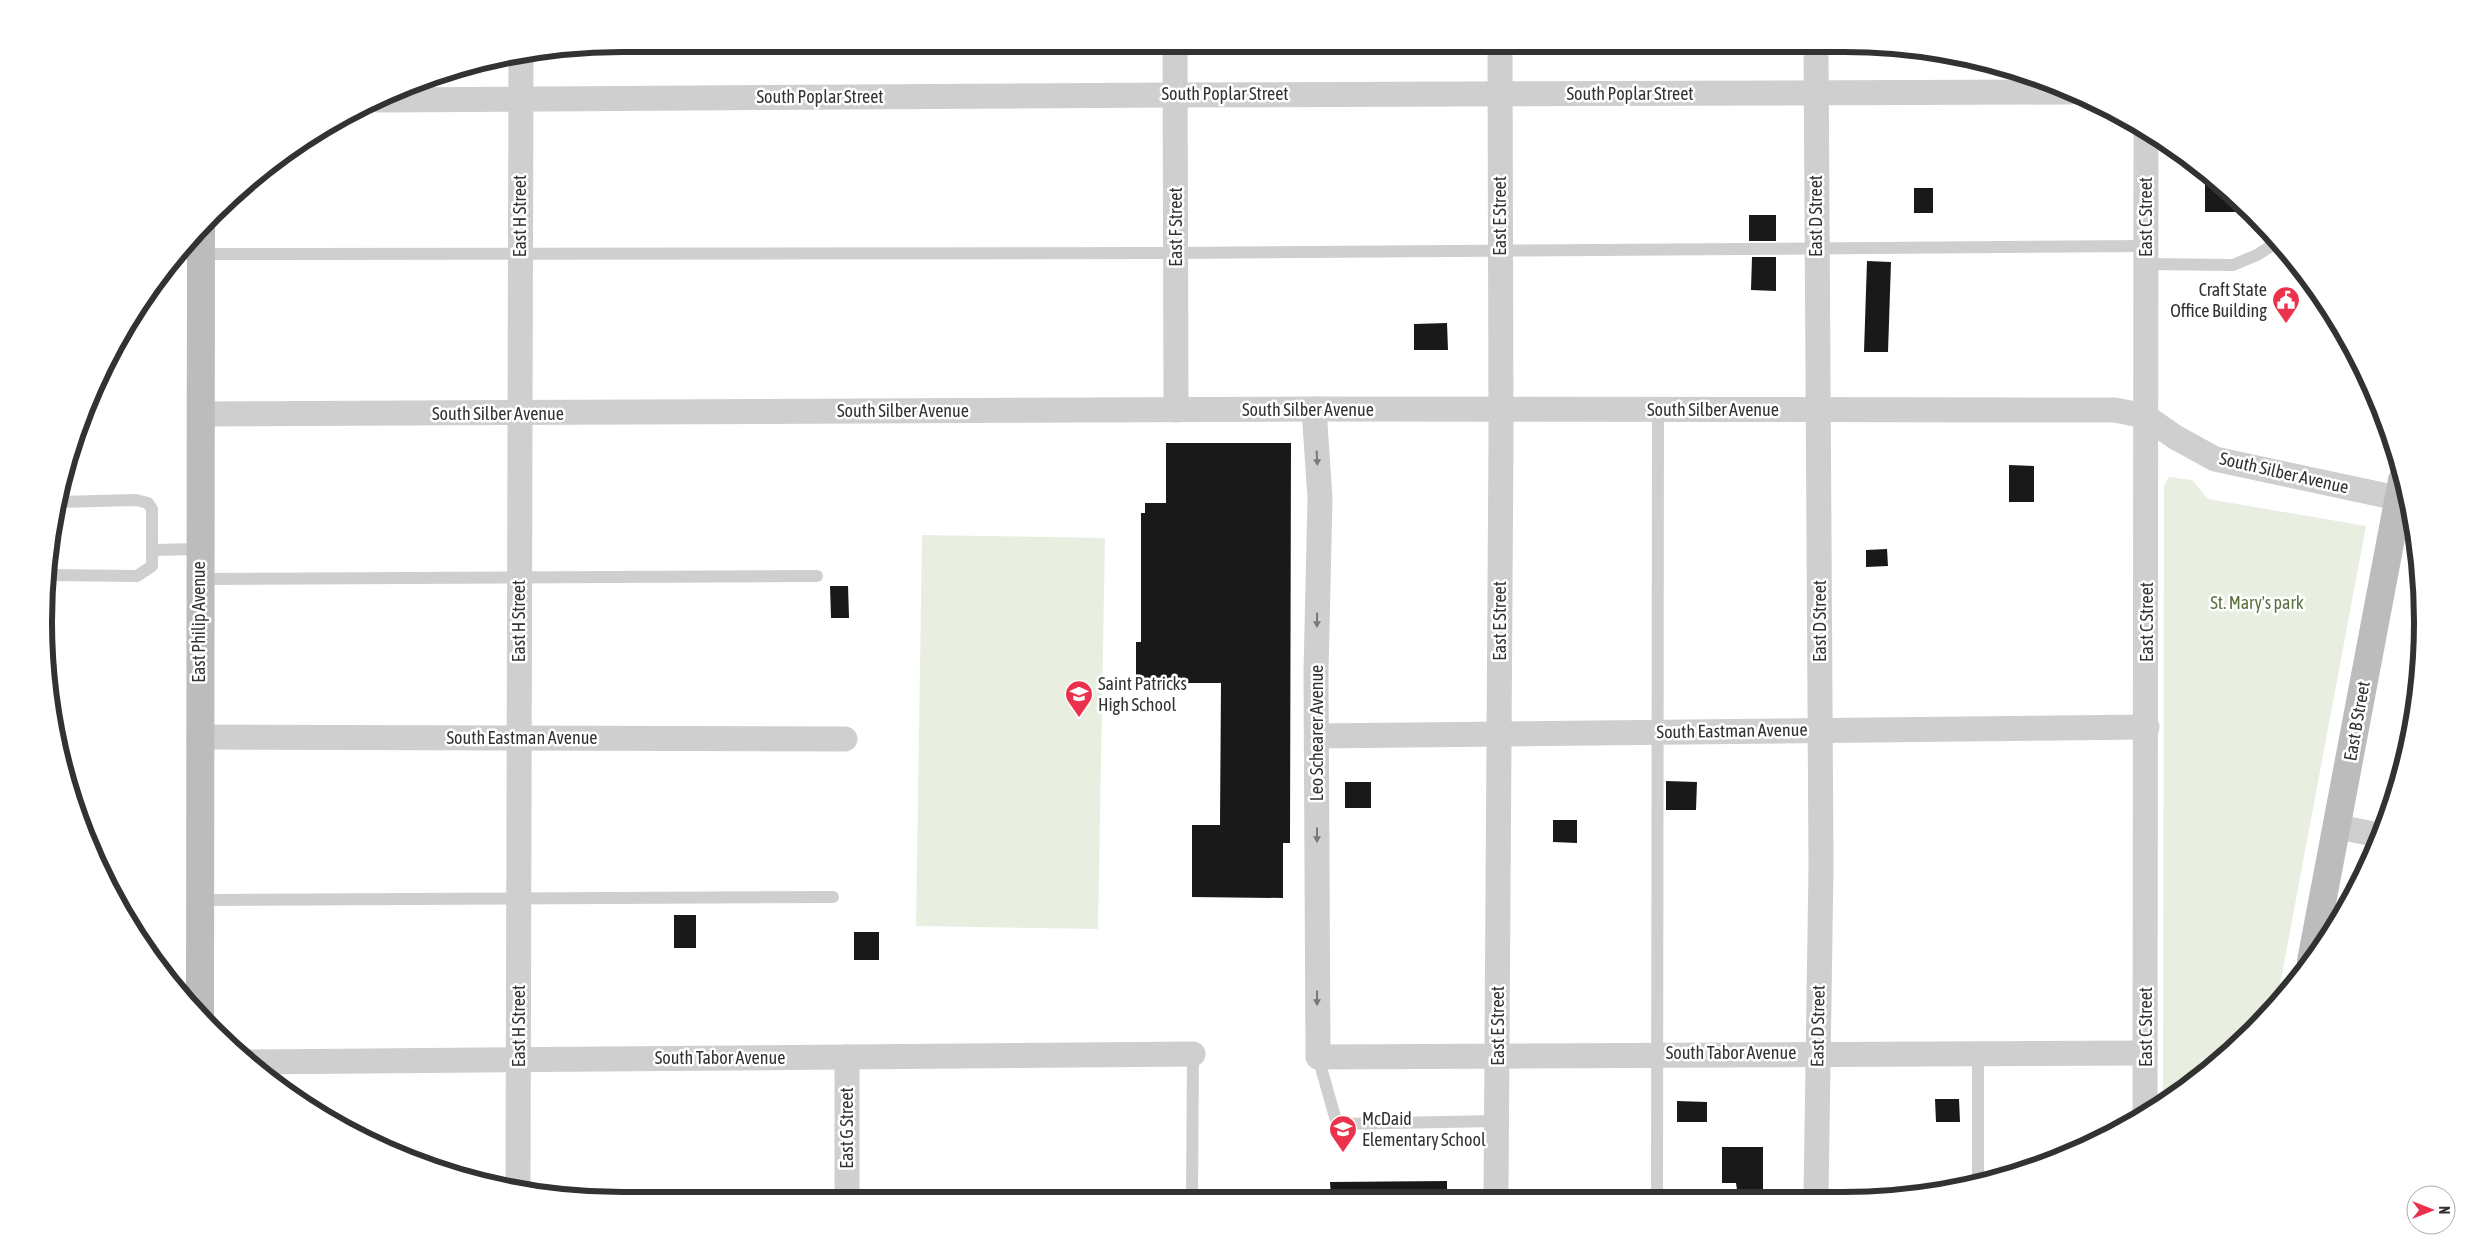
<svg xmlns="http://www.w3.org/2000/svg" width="2466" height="1245" viewBox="0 0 2466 1245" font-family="'Asap Condensed',sans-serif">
<rect width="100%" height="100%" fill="#fff"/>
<g fill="#e9efe0">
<path d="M 2169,477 L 2192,480 L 2208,499 L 2366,526 L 2277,1001 L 2196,1082 L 2163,1100 L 2164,486 Z"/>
<path d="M 922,535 L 1105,538 L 1098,929 L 916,926 Z"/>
</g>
<g fill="#191919">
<path d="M 2205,172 L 2212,178 L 2247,212 L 2205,212 Z"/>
<rect x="1914" y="188" width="19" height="25"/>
<rect x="1749" y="215" width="27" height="26"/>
<path d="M 1752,257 L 1776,257 L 1776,291 L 1751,290 Z"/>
<path d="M 1867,261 L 1891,262 L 1888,352 L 1864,352 Z"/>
<path d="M 1447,323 L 1448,350 L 1414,350 L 1414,324 Z"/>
<path d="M 1166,443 L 1291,443 L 1290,843 L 1283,843 L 1283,898 L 1192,897 L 1192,825 L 1220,825 L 1221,683 L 1136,683 L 1136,642 L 1141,642 L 1141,513 L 1145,513 L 1145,503 L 1166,503 Z"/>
<path d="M 2009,465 L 2034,466 L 2034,502 L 2009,502 Z"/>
<path d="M 1887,549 L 1888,566 L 1866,567 L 1866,550 Z"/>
<path d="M 830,586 L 848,586 L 849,618 L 831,618 Z"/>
<path d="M 1666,781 L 1697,782 L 1696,810 L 1666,810 Z"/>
<rect x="1345" y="782" width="26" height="26"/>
<path d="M 1553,820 L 1577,820 L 1577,843 L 1553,842 Z"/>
<rect x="674" y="915" width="22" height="33"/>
<rect x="854" y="932" width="25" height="28"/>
<path d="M 1935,1099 L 1959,1099 L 1960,1122 L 1936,1122 Z"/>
<path d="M 1677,1101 L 1707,1102 L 1707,1122 L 1677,1122 Z"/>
<path d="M 1722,1147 L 1763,1147 L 1763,1189 L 1737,1190 L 1736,1183 L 1722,1183 Z"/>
<path d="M 1447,1181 L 1447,1198 L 1331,1198 L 1330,1182 Z"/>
</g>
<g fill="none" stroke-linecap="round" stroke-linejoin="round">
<g stroke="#cfcfcf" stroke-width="12">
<path d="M 201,254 L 1176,253 L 2146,246"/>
<path d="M 2146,264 L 2233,265 L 2257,255 L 2279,241"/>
<path d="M 153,550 L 199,549"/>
<path d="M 46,575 L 137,576 L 152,566 L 152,509 L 148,503 L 136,500 L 57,502"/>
<path d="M 200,579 L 817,576"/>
<path d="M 199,900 L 833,897"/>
<path d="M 1318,1057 L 1337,1124 L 1497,1121"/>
<path d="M 1978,1181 L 1978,1053"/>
<path d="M 1657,1197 L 1658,410"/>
<path d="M 1192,1198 L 1193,1054"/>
</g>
<g stroke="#cfcfcf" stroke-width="25">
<path d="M 1175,44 L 1176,410"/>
<path d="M 1816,45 L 1821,867 L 1816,1197"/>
<path d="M 380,100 L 1175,95 L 2070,92"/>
<path d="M 1314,409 L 1320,498 L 1316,672 L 1318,1057 L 2145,1053"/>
<path d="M 201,414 L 1314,409 L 2115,410 L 2145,416 L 2175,437 L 2215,459 L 2406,500"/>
<path d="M 1317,736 L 2147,727"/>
<path d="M 199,737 L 845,739"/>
<path d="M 2338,827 L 2379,835"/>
<path d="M 847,1057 L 847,1199"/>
<path d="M 247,1062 L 1193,1054"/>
<path d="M 2145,1111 L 2146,132"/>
<path d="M 518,1189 L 521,54"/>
<path d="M 1496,1197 L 1501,437 L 1500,45"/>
</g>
<g stroke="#bcbcbc" stroke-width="28">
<path d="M 2311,961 L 2402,480"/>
<path d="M 200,1016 L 201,228"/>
</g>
</g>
<defs><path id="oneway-solid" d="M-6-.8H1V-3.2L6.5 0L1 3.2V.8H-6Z" transform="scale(1.25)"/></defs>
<g fill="#797979">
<use href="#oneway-solid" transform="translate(1317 458) rotate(87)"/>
<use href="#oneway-solid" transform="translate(1317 620) rotate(91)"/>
<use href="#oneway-solid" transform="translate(1317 835) rotate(90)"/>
<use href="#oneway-solid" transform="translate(1317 998) rotate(90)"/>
</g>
<defs>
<g id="civic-pin" transform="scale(1.4375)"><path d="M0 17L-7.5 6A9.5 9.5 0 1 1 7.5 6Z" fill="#eb314b" stroke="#fff"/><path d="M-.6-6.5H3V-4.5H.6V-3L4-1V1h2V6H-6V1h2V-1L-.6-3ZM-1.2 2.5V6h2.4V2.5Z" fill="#fff"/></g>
<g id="school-pin" transform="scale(1.4375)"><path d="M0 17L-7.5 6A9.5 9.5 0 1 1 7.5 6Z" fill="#eb314b" stroke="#fff"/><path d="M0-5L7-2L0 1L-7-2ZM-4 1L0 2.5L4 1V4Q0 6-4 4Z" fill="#fff"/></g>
</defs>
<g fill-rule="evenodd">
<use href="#civic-pin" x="2286" y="300"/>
<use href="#school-pin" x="1079" y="694"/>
<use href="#school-pin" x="1343" y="1129"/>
</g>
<g text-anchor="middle" stroke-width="5" stroke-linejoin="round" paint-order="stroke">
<g font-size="18" fill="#323232" stroke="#fff">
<text x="1225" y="100">South Poplar Street</text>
<text x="1630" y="100">South Poplar Street</text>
<text x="820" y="103">South Poplar Street</text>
<text transform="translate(520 216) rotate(-90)" y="6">East H Street</text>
<text transform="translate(1500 216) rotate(-90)" y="6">East E Street</text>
<text transform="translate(1816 216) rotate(-90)" y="6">East D Street</text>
<text transform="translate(2146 217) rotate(-90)" y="6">East C Street</text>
<text transform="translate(1176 227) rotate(-90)" y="6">East F Street</text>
<text x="1308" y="416">South Silber Avenue</text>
<text x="1713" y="416">South Silber Avenue</text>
<text x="903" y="417">South Silber Avenue</text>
<text x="498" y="420">South Silber Avenue</text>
<text transform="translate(2284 473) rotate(13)" y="6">South Silber Avenue</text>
<text transform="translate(519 621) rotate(-90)" y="6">East H Street</text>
<text transform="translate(1500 621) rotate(-90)" y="6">East E Street</text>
<text transform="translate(1820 621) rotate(-90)" y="6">East D Street</text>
<text transform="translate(199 622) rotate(-90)" y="6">East Philip Avenue</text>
<text transform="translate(2147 622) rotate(-90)" y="6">East C Street</text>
<text transform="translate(2357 721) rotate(-80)" y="6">East B Street</text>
<text transform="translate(1732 731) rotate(-1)" y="6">South Eastman Avenue</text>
<text transform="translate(1317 733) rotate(-90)" y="6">Leo Schearer Avenue</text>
<text x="522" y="744">South Eastman Avenue</text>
<text transform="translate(519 1026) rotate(-90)" y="6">East H Street</text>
<text transform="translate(1498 1026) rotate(-90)" y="6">East E Street</text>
<text transform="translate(1818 1026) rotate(-89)" y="6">East D Street</text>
<text transform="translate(2146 1027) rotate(-90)" y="6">East C Street</text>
<text x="1731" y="1059">South Tabor Avenue</text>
<text x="720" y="1064">South Tabor Avenue</text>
<text transform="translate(847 1128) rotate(-90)" y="6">East G Street</text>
</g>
<g font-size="18" fill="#323232" stroke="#fff" text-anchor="start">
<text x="2267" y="296" text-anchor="end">Craft State<tspan x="2267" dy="21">Office Building</tspan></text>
<text x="1098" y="690">Saint Patricks<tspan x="1098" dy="21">High School</tspan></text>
<text x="1362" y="1125">McDaid<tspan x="1362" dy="21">Elementary School</tspan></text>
</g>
<g font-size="18" fill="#58703d" stroke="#fff">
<text x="2257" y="609">St. Mary's park</text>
</g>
</g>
<path d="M0 0H2466V1245H0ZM622 52H1844A570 570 0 0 1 2414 622V622A570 570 0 0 1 1844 1192H622A570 570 0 0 1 52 622V622A570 570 0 0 1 622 52Z" fill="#fff" fill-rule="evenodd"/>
<path fill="none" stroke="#323232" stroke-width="6" d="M622 52H1844A570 570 0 0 1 2414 622V622A570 570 0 0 1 1844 1192H622A570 570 0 0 1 52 622V622A570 570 0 0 1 622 52Z"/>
<g transform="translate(2431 1210) rotate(90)"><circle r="24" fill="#ffffff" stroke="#adadad"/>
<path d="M0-4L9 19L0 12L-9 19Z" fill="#eb314b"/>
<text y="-8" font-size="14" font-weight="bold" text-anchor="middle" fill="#323232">N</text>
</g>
</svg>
